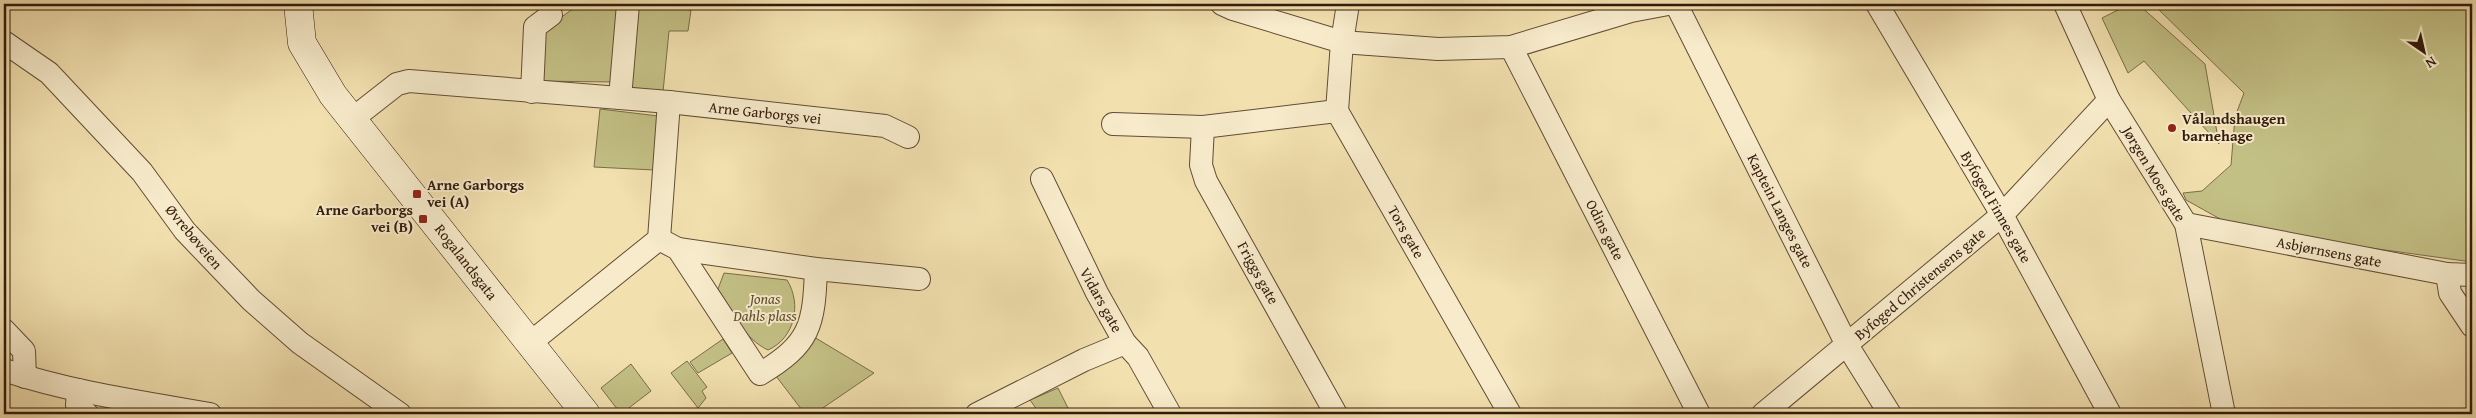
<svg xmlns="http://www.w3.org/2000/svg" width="2476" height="418" viewBox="0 0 2476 418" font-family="'Gentium Book Plus',serif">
<rect width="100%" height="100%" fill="#f2e0af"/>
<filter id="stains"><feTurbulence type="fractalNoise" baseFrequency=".004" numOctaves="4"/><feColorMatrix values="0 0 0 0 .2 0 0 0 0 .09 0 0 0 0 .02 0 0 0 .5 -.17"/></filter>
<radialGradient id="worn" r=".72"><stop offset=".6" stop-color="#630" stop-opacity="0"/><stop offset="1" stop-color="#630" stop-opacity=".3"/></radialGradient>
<g fill="#c3c085" stroke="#7a6d48">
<path d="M 580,4 L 620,4 L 613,82 L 536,81 L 540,32 Z"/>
<path d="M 2130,4 L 2138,4 L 2205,64 L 2219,144 L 2144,61 L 2128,73 L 2102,18 Z"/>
<path d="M 2153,4 L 2472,4 L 2472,262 L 2240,230 L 2186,200 L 2183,193 L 2202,191 L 2231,165 L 2235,117 L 2244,93 Z"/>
<path d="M 636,5 L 691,10 L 688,31 L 669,31 L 663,92 L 629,87 Z"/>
<path d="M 600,109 L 658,116 L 654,170 L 594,167 Z"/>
<path d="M 724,273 L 787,280 C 802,304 795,338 768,350 C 744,339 732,311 718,289 Z"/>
<path d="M 814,337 L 874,373 L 814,414 L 805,414 L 776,376 Z"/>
<path d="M 723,339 L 732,353 L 698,373 L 690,362 Z"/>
<path d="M 687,361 L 707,387 L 702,391 L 706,398 L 698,408 L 671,373 Z"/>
<path d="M 631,364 L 651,391 L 621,414 L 601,388 Z"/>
<path d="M 1058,388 L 1071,414 L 1040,414 L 1030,400 Z"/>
</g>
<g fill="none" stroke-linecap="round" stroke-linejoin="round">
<g stroke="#624c34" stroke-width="24">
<g id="street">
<path d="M 1222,4 L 1233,9 L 1342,42 L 1438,49 L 1511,47 L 1631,11 L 1668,4"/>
<path d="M 1348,4 L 1342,42 L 1337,111 L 1510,414"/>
<path d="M 1676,4 L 1847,345 L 1890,414"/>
<path d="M 1877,4 L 2002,215 L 2110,414"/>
<path d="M 2065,4 L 2109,100 L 2186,224 L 2224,414"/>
<path d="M 4,42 L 49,73 L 142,172 L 185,231 L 251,300 L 300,343 L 400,414"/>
<path d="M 1511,47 L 1699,414"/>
<path d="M 532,92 L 535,27 L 551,15"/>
<path d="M 620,98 L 628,4"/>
<path d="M 351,120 L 397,84 L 409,81 L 669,102 L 885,126 L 908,137"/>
<path d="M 1113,124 L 1203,127"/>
<path d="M 1042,179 L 1097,293 L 1125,343 L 1138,357 L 1170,414"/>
<path d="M 2186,224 L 2447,274 L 2472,275"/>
<path d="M 659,239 L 678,249 L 760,374 C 810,344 814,326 816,269"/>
<path d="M 678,249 L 816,269 L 919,279"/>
<path d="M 2447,274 L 2450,293 L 2472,326"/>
<path d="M 4,330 L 24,351 L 25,377"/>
<path d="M 530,343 L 659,239 L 669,102"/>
<path d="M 4,370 C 70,392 141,402 210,414"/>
<path d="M 78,390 L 77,405 L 87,414"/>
<path d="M 977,414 L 1084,360 L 1125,343"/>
<path d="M 1336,414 L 1206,181 L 1201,165 L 1203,127 L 1337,111"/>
<path d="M 1763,414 L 2002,215 L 2109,100"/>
</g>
</g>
<g stroke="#321a0b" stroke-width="29">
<path id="secondary" d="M 298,4 L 302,43 L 333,95 L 586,414"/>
</g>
<use href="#street" stroke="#f7ebcb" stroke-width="22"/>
<use href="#secondary" stroke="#f7ebcb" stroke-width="28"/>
</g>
<g fill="#8f2418" stroke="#f7ebcb" stroke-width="2">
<circle cx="2172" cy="128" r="5"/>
<rect x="412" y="189" width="10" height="10" rx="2.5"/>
<rect x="418" y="214" width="10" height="10" rx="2.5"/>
</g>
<g text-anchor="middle" stroke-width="4" stroke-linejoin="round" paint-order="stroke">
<g font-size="15" fill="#321a0b" stroke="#f7ebcb">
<text transform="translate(765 113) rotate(6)" y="5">Arne Garborgs vei</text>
<text transform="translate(2154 174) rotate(59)" y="5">Jørgen Moes gate</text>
<text transform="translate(1996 207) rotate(60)" y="5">Byfoged Finnes gate</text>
<text transform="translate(1780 211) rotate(63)" y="5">Kaptein Langes gate</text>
<text transform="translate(1605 230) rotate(63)" y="5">Odins gate</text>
<text transform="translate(1406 232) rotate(60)" y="5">Tors gate</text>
<text transform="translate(194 237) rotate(50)" y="5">Øvrebøveien</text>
<text transform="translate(2329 252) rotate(11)" y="5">Asbjørnsens gate</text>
<text transform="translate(466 262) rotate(52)" y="5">Rogalandsgata</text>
<text transform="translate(1258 273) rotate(61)" y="5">Friggs gate</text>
<text transform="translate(1920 284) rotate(-40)" y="5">Byfoged Christensens gate</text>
<text transform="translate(1101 300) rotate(61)" y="5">Vidars gate</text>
</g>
<g font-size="15" font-weight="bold" fill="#321a0b" stroke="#f7ebcb" text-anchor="start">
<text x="2182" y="124">Vålandshaugen<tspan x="2182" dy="17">barnehage</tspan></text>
<text x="427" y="190">Arne Garborgs<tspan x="427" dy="17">vei (A)</tspan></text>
<text x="413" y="215" text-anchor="end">Arne Garborgs<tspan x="413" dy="17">vei (B)</tspan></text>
</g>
<g font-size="15" font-style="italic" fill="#5e4c30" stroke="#f7ebcb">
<text x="765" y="304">Jonas<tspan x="765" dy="17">Dahls plass</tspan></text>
</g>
</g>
<rect width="2476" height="418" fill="none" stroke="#f2e0af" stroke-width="20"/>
<rect x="5" y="5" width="2466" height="408" fill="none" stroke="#321a0b" stroke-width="2.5"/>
<rect x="10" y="10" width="2456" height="398" fill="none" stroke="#321a0b"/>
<g transform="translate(2424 52) rotate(146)" stroke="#f7ebcb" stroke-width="4" paint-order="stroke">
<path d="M0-4L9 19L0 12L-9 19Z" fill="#321a0b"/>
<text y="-8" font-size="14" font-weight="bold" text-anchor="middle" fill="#321a0b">N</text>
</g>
<rect width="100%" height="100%" filter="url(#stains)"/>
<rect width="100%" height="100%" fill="url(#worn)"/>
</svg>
